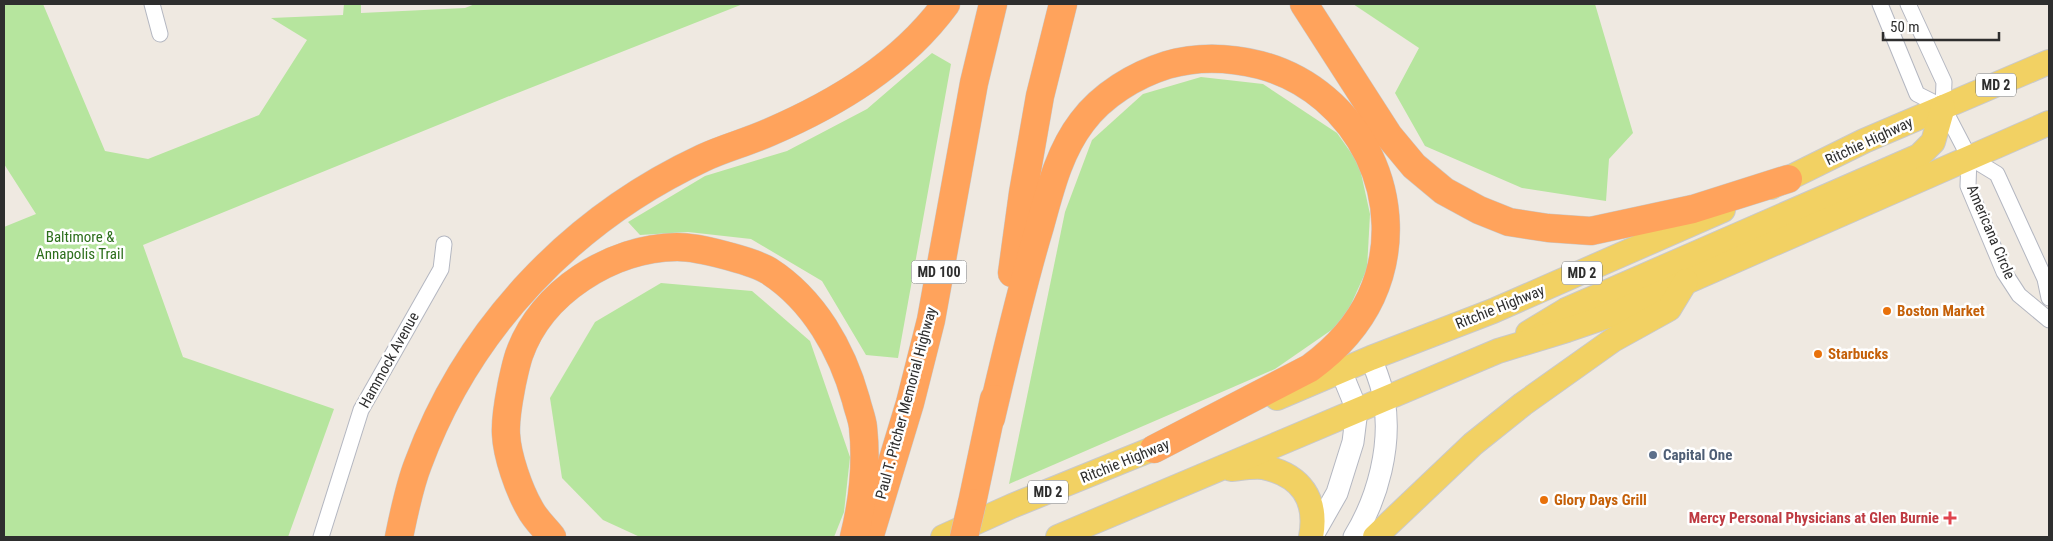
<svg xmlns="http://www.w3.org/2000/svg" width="2053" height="541" viewBox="0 0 2053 541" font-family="'Roboto Condensed',sans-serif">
<rect width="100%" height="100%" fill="#efe9e1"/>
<g fill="#b6e59e">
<path d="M 4,4 L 43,4 L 105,151 L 148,159 L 259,115 L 307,40 L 271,18 L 343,15 L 344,4 L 361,4 L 361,13 L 465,8 L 475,4 L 743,4 L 502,99 L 143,245 L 183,357 L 334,409 L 288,537 L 4,537 L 4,227 L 36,214 L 4,164 Z"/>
<path d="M 1353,4 L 1595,4 L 1633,133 L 1609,159 L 1606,201 L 1522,188 L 1425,146 L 1395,93 L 1419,48 Z"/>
<path d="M 932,53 L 951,64 L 898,358 L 866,355 L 822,281 L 751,239 L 688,232 L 640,235 L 628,222 L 705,176 L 787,151 L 867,109 Z"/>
<path d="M 1201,77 L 1263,84 L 1337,133 L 1359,164 L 1370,214 L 1367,269 L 1343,322 L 1275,369 L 1009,484 L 1065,212 L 1092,140 L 1143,94 Z"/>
<path d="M 661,283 L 752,291 L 810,341 L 850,457 L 844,512 L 834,537 L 640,537 L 603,520 L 562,478 L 550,398 L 595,322 Z"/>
</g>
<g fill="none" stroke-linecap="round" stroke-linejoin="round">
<g stroke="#b4b7c1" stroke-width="17">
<g id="minor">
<path d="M 152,4 L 160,34"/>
<path d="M 1880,4 L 1917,94 L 1943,107"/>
<path d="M 1908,4 L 1944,82 L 1943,107 L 1969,157 L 1968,186 L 2004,272 L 2019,295 L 2049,320"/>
<path d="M 1969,157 L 1997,174 L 2045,279 L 2049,298"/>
<path d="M 321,537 L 361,410 L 441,269 L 444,244"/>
</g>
</g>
<g stroke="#b4b7c1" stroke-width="23">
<g id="secondary">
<path d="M 1312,537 L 1337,493 L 1353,442 L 1357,410 L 1341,371"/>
<path d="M 1354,537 C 1378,498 1392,445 1384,399 C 1382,385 1376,371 1371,358"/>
</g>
</g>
<g stroke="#c9c9c9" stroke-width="26">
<g id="primary">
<path d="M 1771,187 L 1864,141 L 2049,62"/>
<path d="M 1528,333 L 1566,310 L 1919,156 L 1933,142 L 1943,107"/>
<path d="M 1277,398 L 1371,358 L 1493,311 L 1723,210"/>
<path d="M 1231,469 C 1241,468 1253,466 1263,467 C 1301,475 1318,499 1311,537"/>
<path d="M 943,537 L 1012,506 L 1172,441"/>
<path d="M 1058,537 L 1498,351 L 1567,330 L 1611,315 L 2049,123"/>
<path d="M 1375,537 L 1473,444 L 1523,404 L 1613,340 L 1669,309 L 1686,281"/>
</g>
</g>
<g stroke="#c9c9c9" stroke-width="29">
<g id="motorway">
<path d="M 1304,4 L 1389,136 L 1414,166 L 1444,191 L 1479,210 L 1509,222 L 1548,228 L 1591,231 L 1693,209 L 1788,179"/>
<path d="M 1012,273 L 1023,193 L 1040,96 L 1063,4"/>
<path d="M 991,418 C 1006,354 1021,289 1040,226 C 1050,190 1059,152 1082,122 C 1102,95 1135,75 1167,65 C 1198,56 1228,57 1260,65 C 1359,91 1414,203 1371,297 C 1357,327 1336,349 1310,368 L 1154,449"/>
<path d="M 972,503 L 994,399"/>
<path d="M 870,535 L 910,403 L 931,320 L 974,83 L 993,4"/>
<path d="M 399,537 C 404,513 409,487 418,464 C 468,328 572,219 703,158 C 724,148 748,142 770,132 C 837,103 902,64 946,4"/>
<path d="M 552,537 C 545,528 535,519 530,509 C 519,490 507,456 506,434 C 505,417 509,399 512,383 C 514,374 516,364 519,355 C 541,292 611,248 677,247 C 692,247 709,251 724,255 C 738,259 756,263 769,271 C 814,300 842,350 856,400 C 858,409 862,418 863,427 C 867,464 863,501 854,537"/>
</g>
</g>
<use href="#minor" stroke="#fff" stroke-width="15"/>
<use href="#secondary" stroke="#fff" stroke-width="21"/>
<use href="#primary" stroke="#f2d163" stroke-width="24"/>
<use href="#motorway" stroke="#ffa35c" stroke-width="28"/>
<g stroke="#c9c9c9" stroke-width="29" stroke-linecap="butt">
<path id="motorway-bridge" d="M 964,537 L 972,503"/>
</g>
<use href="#motorway-bridge" stroke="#ffa35c" stroke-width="28"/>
</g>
<g fill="#e8710a" stroke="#fff" stroke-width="2">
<circle cx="1887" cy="311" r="5"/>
<circle cx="1818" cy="354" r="5"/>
<circle cx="1544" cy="500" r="5"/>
</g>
<circle fill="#5c6f8a" stroke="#fff" stroke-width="2" cx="1653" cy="455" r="5"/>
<path fill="#e0444e" stroke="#fff" stroke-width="2" d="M1947.5 510.5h5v5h5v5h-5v5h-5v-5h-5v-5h5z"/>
<g text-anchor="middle" stroke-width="5" stroke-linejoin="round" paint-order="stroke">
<g fill="#fff" stroke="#6d6d6d" stroke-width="1">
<rect x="1976" y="73.5" width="40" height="23" rx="4"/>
<rect x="911.5" y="260.5" width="55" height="23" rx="4"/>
<rect x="1562" y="261.5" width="40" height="23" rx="4"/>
<rect x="1028" y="480.5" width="40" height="23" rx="4"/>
</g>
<g font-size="14" font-weight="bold" fill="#2e2e2e">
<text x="1996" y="90">MD 2</text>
<text x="939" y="277">MD 100</text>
<text x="1582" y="278">MD 2</text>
<text x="1048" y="497">MD 2</text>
</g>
<g font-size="15" fill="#2e2e2e" stroke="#fff">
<text transform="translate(1869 141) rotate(-25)" y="5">Ritchie Highway</text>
<text transform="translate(1991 232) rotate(67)" y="5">Americana Circle</text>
<text transform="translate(1500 307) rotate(-22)" y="5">Ritchie Highway</text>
<text transform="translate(389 360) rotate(-61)" y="5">Hammock Avenue</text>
<text transform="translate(906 403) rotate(-75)" y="5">Paul T. Pitcher Memorial Highway</text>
<text transform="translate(1125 461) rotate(-22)" y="5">Ritchie Highway</text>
</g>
<g font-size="15" fill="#2c6e1b" stroke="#fff">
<text x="80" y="242">Baltimore &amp;<tspan x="80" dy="17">Annapolis Trail</tspan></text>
</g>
<g font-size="15" font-weight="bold" fill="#c56008" stroke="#fff" text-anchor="start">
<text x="1897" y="316">Boston Market</text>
<text x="1828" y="359">Starbucks</text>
<text x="1554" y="505">Glory Days Grill</text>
</g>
<g font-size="15" font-weight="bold" fill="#4e5e75" stroke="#fff" text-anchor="start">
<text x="1663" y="460">Capital One</text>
</g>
<g font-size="15" font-weight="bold" fill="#be3a42" stroke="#fff" text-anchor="end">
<text x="1939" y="523">Mercy Personal Physicians at Glen Burnie</text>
</g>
</g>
<rect width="2053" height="541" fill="none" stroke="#2e2e2e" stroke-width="10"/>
<path d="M1883 32v8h116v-8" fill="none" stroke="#2e2e2e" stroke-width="2.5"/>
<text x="1890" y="32" font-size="15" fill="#2e2e2e" stroke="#ffffff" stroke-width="4" paint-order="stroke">50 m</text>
</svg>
